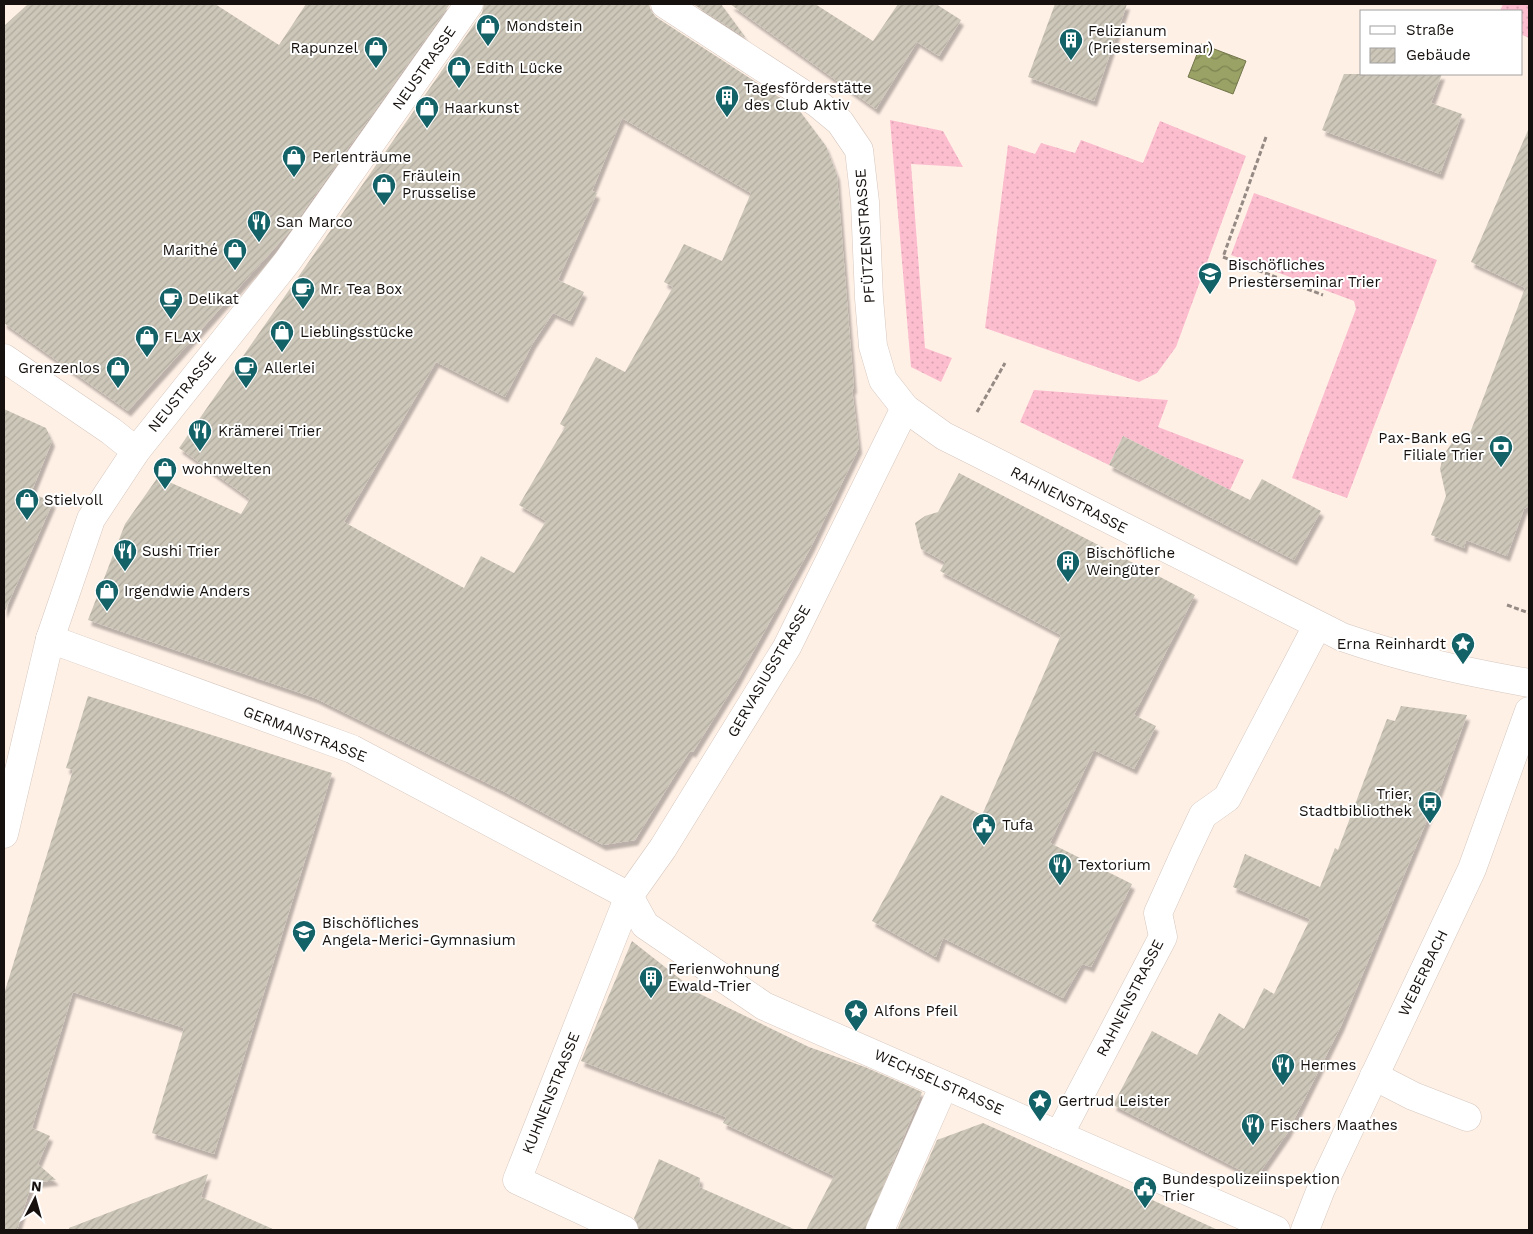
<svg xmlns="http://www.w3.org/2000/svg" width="1533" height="1234" viewBox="0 0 1533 1234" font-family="'Work Sans',sans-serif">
<defs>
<pattern id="grass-dots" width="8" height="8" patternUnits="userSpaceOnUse" patternTransform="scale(1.25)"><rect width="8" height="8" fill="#fcbdcf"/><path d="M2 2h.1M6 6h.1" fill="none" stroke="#d7a1b1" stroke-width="1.8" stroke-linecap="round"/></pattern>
<pattern id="water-waves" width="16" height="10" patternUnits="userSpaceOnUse" patternTransform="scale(1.25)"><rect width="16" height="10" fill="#9aa265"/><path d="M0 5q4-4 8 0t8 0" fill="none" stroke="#7d8352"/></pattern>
<pattern id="building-hatch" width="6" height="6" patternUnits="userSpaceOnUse" patternTransform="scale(1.25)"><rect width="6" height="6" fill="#cdc7b9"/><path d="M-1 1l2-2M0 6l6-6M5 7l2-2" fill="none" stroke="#afaa9e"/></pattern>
<filter id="shadow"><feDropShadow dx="3" dy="5.5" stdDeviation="1" flood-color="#0004"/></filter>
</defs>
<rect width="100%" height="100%" fill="#fff0e6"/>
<g fill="url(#grass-dots)">
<path d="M 1503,4 L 1529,4 L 1529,38 L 1522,35 L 1522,11 L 1500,11 Z"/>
<path d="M 890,120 L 943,131 L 963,167 L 911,164 L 925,348 L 952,358 L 941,382 L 911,367 Z"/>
<path d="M 1160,121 L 1246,156 L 1176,347 L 1157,373 L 1139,382 L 985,328 L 1008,145 L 1035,154 L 1041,143 L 1075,153 L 1081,140 L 1143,163 Z"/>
<path d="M 1254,193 L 1437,260 L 1347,498 L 1292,478 L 1356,309 L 1354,301 L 1231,255 Z"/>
<path d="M 1034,390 L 1168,400 L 1158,427 L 1244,460 L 1230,490 L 1123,436 L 1109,465 L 1020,422 Z"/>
</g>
<path fill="url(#water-waves)" stroke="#72764b" d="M 1201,44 L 1246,61 L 1233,94 L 1188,77 Z"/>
<g fill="url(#building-hatch)" fill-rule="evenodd" filter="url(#shadow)">
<path d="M 28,4 L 215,4 L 279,45 L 306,4 L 450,4 L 289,232 L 128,411 L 4,323 L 4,26 Z"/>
<path d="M 484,4 L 649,4 L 651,11 L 656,17 L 799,110 L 826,146 L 837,175 L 854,389 L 852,388 L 859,448 L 811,547 L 737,681 L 693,752 L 690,751 L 635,840 L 603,845 L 503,791 L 315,698 L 88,620 L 125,524 L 158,477 L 241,514 L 250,499 L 179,448 L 482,13 ZM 622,118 L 751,193 L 722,261 L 684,244 L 664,282 L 673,287 L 625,372 L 596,357 L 560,424 L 565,427 L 519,505 L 546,521 L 514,573 L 481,556 L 464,588 L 344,522 L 436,362 L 505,397 L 533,343 L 553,313 L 570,321 L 584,292 L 558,280 L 597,193 L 592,191 Z"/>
<path d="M 693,4 L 721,4 L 746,38 Z"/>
<path d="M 730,4 L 815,4 L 873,41 L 898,4 L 936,4 L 961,20 L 939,56 L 917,42 L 876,109 Z"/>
<path d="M 1055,4 L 1127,4 L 1094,101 L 1028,77 Z"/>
<path d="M 1344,74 L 1442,74 L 1431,103 L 1462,114 L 1440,174 L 1322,130 Z"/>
<path d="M 1529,128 L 1529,506 L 1524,509 L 1507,556 L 1466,540 L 1464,548 L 1431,535 L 1446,496 L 1440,469 L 1443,456 L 1455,438 L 1470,433 L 1525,288 L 1471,262 Z"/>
<path d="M 4,409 L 46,428 L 52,441 L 31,493 L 53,502 L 4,613 Z"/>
<path d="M 1123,436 L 1250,500 L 1262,479 L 1321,511 L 1294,560 L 1109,465 Z"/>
<path d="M 959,473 L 1195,595 L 1134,715 L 1156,726 L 1134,769 L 1094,750 L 1050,843 L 1132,884 L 1091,967 L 1082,964 L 1063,998 L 943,938 L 936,957 L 872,921 L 941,795 L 982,815 L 1061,635 L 940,571 L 945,562 L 921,549 L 915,523 L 925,516 L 938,512 Z"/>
<path d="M 88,696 L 332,773 L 214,1154 L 152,1133 L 184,1028 L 73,992 L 32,1128 L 50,1136 L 38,1164 L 56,1180 L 32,1183 L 17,1230 L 4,1230 L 4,994 L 73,770 L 66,768 Z"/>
<path d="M 1401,706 L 1467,715 L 1440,789 L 1341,1026 L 1288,1132 L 1256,1178 L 1113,1105 L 1152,1031 L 1197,1055 L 1219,1013 L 1244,1029 L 1264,988 L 1274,994 L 1310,919 L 1233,887 L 1245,854 L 1320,887 L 1335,848 L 1338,850 L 1387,719 L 1395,721 Z"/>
<path d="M 632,941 L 698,993 L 809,1047 L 865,1067 L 922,1092 L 865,1230 L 806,1230 L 834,1176 L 723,1123 L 726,1117 L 581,1061 Z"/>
<path d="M 983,1123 L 1078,1166 L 1218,1230 L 897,1230 L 937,1140 Z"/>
<path d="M 659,1159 L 700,1178 L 699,1187 L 796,1230 L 639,1230 L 634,1218 Z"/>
<path d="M 208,1174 L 201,1197 L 275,1230 L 70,1230 L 69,1228 Z"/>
</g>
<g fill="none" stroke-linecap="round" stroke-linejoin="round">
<g stroke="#d6c8bf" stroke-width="29">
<g id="minor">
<path d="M 665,4 L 817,103 L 840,122 L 859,150 L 865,202 L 869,298 L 873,346 L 883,380 L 905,408 L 944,436 L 978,453 L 1342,637 C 1406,659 1462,671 1529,683"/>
<path d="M 4,358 L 111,431 L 136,451"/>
<path d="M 50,639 L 352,749 L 629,896"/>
<path d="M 4,834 L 50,639 L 91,519 L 136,451 L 287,262 L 469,4"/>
<path d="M 629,896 L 645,925 L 764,1006 L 1276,1230"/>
<path d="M 1374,1076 L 1413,1096 L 1467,1117"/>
<path d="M 1059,1135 L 1163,937 L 1158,913 L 1185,853 L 1203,815 L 1227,798 L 1317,626"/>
<path d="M 624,1230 L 517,1180 L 629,896 L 663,848 L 787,647 L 905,408"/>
<path d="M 880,1230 L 944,1085"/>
<path d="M 1305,1230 L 1321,1189 L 1472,869 L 1529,711"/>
</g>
</g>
<g stroke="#958b84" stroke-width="3" stroke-dasharray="5 2.5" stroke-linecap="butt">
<path d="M 1266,137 L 1223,257 L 1323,295"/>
<path d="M 977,412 L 1005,363"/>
<path d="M 1507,605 L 1529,613"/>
</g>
<use href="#minor" stroke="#fff" stroke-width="28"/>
</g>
<defs>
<g id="shop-pin" transform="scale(1.25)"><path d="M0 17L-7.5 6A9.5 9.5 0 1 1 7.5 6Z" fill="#126267" stroke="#fff"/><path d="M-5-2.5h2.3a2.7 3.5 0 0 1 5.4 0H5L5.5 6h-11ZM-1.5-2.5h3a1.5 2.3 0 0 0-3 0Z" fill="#fff"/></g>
<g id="building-pin" transform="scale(1.25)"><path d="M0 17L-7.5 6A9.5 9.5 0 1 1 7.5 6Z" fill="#126267" stroke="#fff"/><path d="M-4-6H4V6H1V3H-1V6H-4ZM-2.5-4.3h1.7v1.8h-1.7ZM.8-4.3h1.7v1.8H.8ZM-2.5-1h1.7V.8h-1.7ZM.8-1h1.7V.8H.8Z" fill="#fff"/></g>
<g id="restaurant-pin" transform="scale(1.25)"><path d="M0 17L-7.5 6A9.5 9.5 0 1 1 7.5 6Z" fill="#126267" stroke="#fff"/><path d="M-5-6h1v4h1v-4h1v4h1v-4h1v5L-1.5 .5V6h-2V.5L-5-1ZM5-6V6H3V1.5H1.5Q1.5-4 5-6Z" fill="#fff"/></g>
<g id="university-pin" transform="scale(1.25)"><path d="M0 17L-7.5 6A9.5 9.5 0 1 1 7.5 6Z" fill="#126267" stroke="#fff"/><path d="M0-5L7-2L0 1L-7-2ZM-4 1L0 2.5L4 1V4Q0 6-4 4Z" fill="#fff"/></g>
<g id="cafe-pin" transform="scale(1.25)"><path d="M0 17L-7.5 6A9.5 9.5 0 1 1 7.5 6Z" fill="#126267" stroke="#fff"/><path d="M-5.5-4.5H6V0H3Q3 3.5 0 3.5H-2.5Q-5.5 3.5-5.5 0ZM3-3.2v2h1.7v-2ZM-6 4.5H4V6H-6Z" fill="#fff"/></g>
<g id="bank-pin" transform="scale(1.25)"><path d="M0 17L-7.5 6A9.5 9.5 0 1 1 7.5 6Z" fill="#126267" stroke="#fff"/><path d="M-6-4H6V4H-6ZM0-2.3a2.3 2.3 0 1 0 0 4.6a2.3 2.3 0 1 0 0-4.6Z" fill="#fff"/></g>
<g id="sight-pin" transform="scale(1.25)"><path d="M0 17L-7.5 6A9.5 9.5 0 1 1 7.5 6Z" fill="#126267" stroke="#fff"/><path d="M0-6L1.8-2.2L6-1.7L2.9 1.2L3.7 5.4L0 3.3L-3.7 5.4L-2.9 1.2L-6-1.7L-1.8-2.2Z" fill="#fff"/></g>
<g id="bus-pin" transform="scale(1.25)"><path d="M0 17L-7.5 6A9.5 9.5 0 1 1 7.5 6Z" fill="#126267" stroke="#fff"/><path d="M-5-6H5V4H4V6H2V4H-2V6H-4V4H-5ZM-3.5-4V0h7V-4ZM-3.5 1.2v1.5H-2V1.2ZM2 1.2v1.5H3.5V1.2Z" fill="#fff"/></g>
<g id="civic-pin" transform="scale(1.25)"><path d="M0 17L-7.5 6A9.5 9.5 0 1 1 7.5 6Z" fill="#126267" stroke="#fff"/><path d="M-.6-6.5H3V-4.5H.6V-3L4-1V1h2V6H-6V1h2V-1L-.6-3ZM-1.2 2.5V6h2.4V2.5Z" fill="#fff"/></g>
<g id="school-pin" transform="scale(1.25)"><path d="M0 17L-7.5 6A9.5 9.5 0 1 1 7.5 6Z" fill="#126267" stroke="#fff"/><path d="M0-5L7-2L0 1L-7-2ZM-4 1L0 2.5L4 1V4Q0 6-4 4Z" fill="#fff"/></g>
</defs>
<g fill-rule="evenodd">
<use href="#shop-pin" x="488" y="26"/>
<use href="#building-pin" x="1071" y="40"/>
<use href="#shop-pin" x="376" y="48"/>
<use href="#shop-pin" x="459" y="68"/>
<use href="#building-pin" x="727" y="97"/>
<use href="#shop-pin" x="427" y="108"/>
<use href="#shop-pin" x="294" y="157"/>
<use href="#shop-pin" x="384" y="185"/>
<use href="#restaurant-pin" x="259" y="222"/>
<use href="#shop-pin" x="235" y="250"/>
<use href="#university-pin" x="1210" y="274"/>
<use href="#cafe-pin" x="303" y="289"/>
<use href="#cafe-pin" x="171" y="299"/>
<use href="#shop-pin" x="282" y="332"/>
<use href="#shop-pin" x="147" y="337"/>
<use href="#shop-pin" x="118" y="368"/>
<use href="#cafe-pin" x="246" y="368"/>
<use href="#restaurant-pin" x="200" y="431"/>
<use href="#bank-pin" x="1501" y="447"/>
<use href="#shop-pin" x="165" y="469"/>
<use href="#shop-pin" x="27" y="500"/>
<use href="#restaurant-pin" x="125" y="551"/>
<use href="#building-pin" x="1068" y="562"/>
<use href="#shop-pin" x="107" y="591"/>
<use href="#sight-pin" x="1463" y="644"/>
<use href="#bus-pin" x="1430" y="803"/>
<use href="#civic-pin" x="984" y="825"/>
<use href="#restaurant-pin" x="1060" y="865"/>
<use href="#school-pin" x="304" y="932"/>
<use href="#building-pin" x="651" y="978"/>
<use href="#sight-pin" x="856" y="1011"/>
<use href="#restaurant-pin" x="1283" y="1065"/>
<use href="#sight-pin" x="1040" y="1101"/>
<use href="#restaurant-pin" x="1253" y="1125"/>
<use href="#civic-pin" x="1145" y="1188"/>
</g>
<g text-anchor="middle" stroke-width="4" stroke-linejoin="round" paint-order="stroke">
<g font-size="15" fill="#16110e" stroke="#fff" text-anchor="start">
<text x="506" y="31">Mondstein</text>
<text x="1088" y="36">Felizianum<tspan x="1088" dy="17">(Priesterseminar)</tspan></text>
<text x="358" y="53" text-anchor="end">Rapunzel</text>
<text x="476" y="73">Edith Lücke</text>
<text x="744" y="93">Tagesförderstätte<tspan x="744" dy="17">des Club Aktiv</tspan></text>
<text x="444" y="113">Haarkunst</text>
<text x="312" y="162">Perlenträume</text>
<text x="402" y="181">Fräulein<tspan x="402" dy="17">Prusselise</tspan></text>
<text x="276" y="227">San Marco</text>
<text x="218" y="255" text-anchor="end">Marithé</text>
<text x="1228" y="270">Bischöfliches<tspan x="1228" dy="17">Priesterseminar Trier</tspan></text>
<text x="320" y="294">Mr. Tea Box</text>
<text x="188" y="304">Delikat</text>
<text x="300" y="337">Lieblingsstücke</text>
<text x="164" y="342">FLAX</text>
<text x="100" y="373" text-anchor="end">Grenzenlos</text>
<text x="264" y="373">Allerlei</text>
<text x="218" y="436">Krämerei Trier</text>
<text x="1484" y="443" text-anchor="end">Pax-Bank eG -<tspan x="1484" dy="17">Filiale Trier</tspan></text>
<text x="182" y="474">wohnwelten</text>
<text x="44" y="505">Stielvoll</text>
<text x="142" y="556">Sushi Trier</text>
<text x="1086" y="558">Bischöfliche<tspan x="1086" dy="17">Weingüter</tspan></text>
<text x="124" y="596">Irgendwie Anders</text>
<text x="1446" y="649" text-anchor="end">Erna Reinhardt</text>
<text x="1412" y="799" text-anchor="end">Trier,<tspan x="1412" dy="17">Stadtbibliothek</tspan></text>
<text x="1002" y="830">Tufa</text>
<text x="1078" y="870">Textorium</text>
<text x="322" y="928">Bischöfliches<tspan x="322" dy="17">Angela-Merici-Gymnasium</tspan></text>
<text x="668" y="974">Ferienwohnung<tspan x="668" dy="17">Ewald-Trier</tspan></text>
<text x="874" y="1016">Alfons Pfeil</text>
<text x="1300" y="1070">Hermes</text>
<text x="1058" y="1106">Gertrud Leister</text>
<text x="1270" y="1130">Fischers Maathes</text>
<text x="1162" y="1184">Bundespolizeiinspektion<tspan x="1162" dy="17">Trier</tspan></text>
</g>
<g font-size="15" fill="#16110e" stroke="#fff">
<text transform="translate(424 68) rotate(-55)" y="5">NEUSTRASSE</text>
<text transform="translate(865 236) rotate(-94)" y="5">PFÜTZENSTRASSE</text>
<text transform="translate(182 392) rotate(-51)" y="5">NEUSTRASSE</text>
<text transform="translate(1069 500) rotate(27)" y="5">RAHNENSTRASSE</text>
<text transform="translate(769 671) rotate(-60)" y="5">GERVASIUSSTRASSE</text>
<text transform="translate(305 734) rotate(21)" y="5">GERMANSTRASSE</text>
<text transform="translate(1423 973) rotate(-64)" y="5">WEBERBACH</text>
<text transform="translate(1130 998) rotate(-63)" y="5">RAHNENSTRASSE</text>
<text transform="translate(939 1082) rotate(24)" y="5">WECHSELSTRASSE</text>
<text transform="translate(551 1093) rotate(-68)" y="5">KUHNENSTRASSE</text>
</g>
</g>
<rect width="1533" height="1234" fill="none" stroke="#16110e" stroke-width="10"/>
<rect x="1360" y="10" width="162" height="65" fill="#ffffff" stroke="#a2a09f"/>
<rect x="1370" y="26" width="25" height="8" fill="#ffffff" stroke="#a2a09f"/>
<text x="1406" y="35" font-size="15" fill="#16110e">Straße</text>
<rect x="1370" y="48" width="25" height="15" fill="url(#building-hatch)" stroke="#a2a09f"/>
<text x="1406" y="60" font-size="15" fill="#16110e">Gebäude</text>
<g transform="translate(35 1199) rotate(6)" stroke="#ffffff" stroke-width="4" paint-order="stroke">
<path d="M0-4L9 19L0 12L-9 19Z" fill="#16110e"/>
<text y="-8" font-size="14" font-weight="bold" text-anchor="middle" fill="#16110e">N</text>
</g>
</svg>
